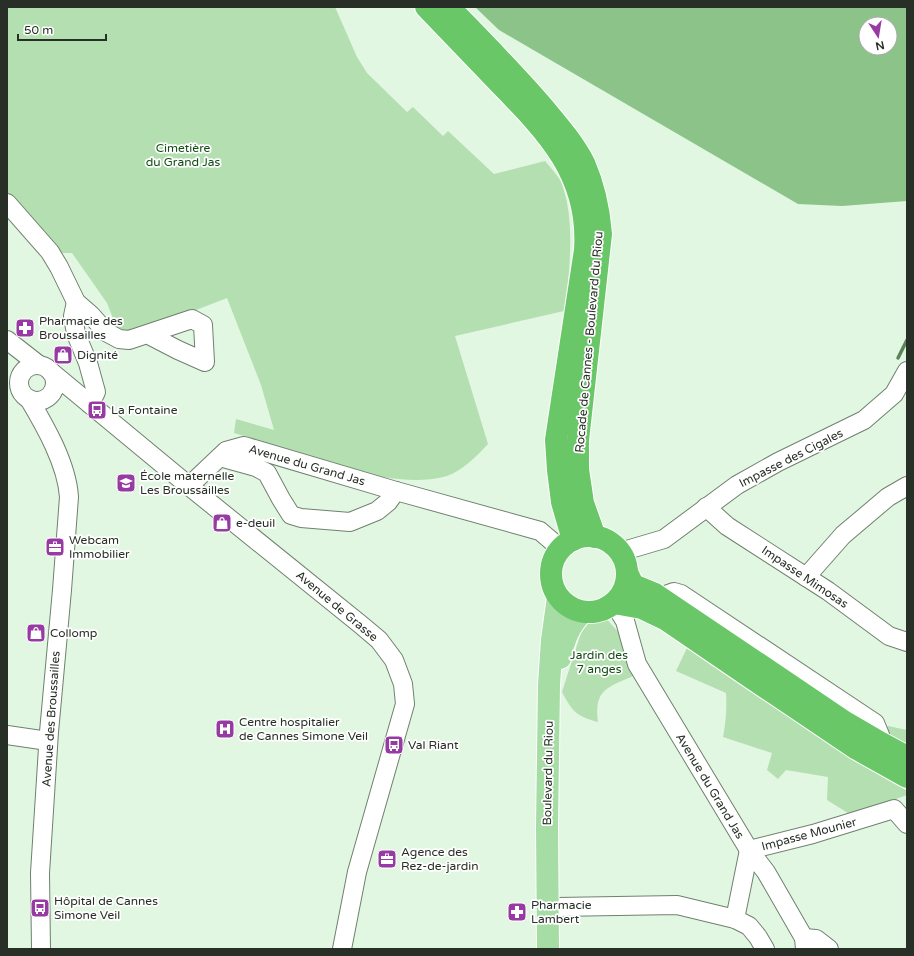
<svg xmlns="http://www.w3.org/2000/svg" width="914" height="956" viewBox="0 0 914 956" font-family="'Varela Round',sans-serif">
<rect width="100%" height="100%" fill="#e2f7e1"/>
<g fill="#b4dfb1">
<path d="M 7,7 L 335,7 L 357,57 L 367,73 L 407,112 L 413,107 L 443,136 L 448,131 L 494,174 L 545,161 C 550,167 556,173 560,180 C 576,214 570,275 564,311 L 455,336 L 488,444 C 477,456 463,470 447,476 C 428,482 401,480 382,477 L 234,433 L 236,419 L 274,430 L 261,385 L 227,298 L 124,338 L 114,321 L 107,303 L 72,253 L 62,253 L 7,192 Z"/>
<path d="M 604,616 L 619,633 L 633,676 C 607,688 594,689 598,722 C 576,716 572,711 562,692 L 585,620 Z"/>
<path d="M 687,648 L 907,791 L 907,795 L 851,815 L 827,800 L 828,777 L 786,770 L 778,779 L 767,770 L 772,753 L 723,737 C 726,722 727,708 726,693 L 676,671 Z"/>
<path d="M 888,726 L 907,730 L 907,744 L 884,731 Z"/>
</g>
<path fill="#8bc389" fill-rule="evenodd" d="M 475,7 L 907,7 L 907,201 L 842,206 L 798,204 L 499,30 ZM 866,24 L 890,24 L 890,48 L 866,48 Z"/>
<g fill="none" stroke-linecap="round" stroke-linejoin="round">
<path stroke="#5a8358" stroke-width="3.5" d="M 898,358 L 907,340"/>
<g stroke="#6f816e" stroke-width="20">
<g id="minor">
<path d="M 7,203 L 50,252 L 59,267 L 76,302 L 91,315 L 106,332 L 119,339 L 129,340 L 192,319 L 203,325 L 205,362 L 178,350 L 147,334"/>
<path d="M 76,302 L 73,316 L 76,334 L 88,363 L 96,392 L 90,404"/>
<path d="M 7,340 L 39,365"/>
<circle cx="37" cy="383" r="18"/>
<path d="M 50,371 L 189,486 L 360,624 L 379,640 L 394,660 L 403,684 L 405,704 L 357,872 L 342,949"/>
<path d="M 29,399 C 45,426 67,464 69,497 L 62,590 L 49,732 L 40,873 L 41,949"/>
<path d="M 220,457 L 256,467 L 267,473 L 281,499 L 291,515 L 301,518 L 350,522 L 377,511 L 388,502 L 396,491"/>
<path d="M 189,486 L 226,451 L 244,446 L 396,491 L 540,531 L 554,543 L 559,552"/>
<path d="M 706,507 L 727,526 L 828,591 L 889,636 L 907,642"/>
<path d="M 620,552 L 664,539 L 737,485 L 778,462 L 864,420 L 894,394 L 907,371"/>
<path d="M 806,577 L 843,535 L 888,497 L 907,486"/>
<path d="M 660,597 L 674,592 L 681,594 L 875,723 L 880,735 L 881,743"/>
<path d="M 614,603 L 625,621 L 637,664 L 749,850 L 766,872 L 804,938 L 805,949"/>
<path d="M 7,735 L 48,741"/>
<path d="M 557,907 L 677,905 L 735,919 L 749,926 L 758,937 L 765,949"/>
<path d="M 735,919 L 749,850 L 813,834 L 894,809 L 907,824"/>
<path d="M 804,938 L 816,939 L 829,949"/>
</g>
</g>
<g stroke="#fff" stroke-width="24">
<g id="major">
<path d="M 560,658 C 564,640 569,625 583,612"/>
<path d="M 548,949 L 547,827 L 549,685 L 552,640 L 558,597"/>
</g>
</g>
<g stroke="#fff" stroke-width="24">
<g id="highway">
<path d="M 426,7 C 451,33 475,58 500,84 C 548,133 590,176 585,250 L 556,440 L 558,470 L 562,502 L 573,540"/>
<path d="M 449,7 C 481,40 513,72 543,107 C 558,125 573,142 584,163 C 594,186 599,209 601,234 L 578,440 L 578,469 L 583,503 L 595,537"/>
<circle cx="589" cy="574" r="38"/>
<path d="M 627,572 L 633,585 L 655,594 L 845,722 L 881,743 L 907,757"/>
<path d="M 614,603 L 642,608 L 665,619 L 747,675 L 857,749 L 907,777"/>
</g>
</g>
<use href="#minor" stroke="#fff" stroke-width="18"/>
<use href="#major" stroke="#a5dda4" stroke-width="22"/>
<use href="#highway" stroke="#69c768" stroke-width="22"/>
</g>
<defs>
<g id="pharmacy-square" transform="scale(1)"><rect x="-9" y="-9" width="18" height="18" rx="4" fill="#983aa3" stroke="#fff"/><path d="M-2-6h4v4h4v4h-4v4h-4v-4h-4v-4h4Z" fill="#fff"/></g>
<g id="shop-square" transform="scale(1)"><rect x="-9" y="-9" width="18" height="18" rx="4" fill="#983aa3" stroke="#fff"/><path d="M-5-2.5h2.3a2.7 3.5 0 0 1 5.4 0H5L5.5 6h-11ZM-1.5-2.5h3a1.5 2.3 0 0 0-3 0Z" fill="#fff"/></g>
<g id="bus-square" transform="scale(1)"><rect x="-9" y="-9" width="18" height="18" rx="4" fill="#983aa3" stroke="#fff"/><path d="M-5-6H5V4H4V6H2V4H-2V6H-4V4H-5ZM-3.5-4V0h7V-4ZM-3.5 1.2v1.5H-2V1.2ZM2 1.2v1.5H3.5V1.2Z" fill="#fff"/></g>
<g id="school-square" transform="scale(1)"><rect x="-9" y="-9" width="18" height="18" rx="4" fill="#983aa3" stroke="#fff"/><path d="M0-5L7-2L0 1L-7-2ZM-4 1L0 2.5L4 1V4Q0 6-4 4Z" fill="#fff"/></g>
<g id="office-square" transform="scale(1)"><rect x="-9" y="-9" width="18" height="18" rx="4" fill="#983aa3" stroke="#fff"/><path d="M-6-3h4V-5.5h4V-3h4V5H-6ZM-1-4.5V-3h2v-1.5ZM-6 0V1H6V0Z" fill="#fff"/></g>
<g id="hospital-square" transform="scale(1)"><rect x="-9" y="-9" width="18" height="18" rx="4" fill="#983aa3" stroke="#fff"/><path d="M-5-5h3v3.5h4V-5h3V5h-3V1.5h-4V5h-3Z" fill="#fff"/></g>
</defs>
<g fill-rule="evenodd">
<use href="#pharmacy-square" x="25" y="328"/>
<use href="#shop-square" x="63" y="355"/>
<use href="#bus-square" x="97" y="410"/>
<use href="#school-square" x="126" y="483"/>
<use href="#shop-square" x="222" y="523"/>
<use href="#office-square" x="55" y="547"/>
<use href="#shop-square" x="36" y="633"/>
<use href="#hospital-square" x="225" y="729"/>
<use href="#bus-square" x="394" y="745"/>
<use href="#office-square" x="387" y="859"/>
<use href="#bus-square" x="40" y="908"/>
<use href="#pharmacy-square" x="517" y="912"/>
</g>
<g text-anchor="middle" stroke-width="3.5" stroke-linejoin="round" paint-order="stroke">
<g font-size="12" fill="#124c14" stroke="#fff">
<text x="183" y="152">Cimetière<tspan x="183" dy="14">du Grand Jas</tspan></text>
<text x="599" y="659">Jardin des<tspan x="599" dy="14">7 anges</tspan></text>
</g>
<g font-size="12" fill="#272f26" stroke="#fff" text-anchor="start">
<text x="39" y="325">Pharmacie des<tspan x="39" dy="14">Broussailles</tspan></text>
<text x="77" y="359">Dignité</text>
<text x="111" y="414">La Fontaine</text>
<text x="140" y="480">École maternelle<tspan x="140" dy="14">Les Broussailles</tspan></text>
<text x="236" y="527">e-deuil</text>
<text x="69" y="544">Webcam<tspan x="69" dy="14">Immobilier</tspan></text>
<text x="50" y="637">Collomp</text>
<text x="239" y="726">Centre hospitalier<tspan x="239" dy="14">de Cannes Simone Veil</tspan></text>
<text x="408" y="749">Val Riant</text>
<text x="401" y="856">Agence des<tspan x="401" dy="14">Rez-de-jardin</tspan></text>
<text x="54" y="905">Hôpital de Cannes<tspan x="54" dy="14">Simone Veil</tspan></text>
<text x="531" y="909">Pharmacie<tspan x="531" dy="14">Lambert</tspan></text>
</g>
<g font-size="12" fill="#272f26" stroke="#fff">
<text transform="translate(589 342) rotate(-85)" y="4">Rocade de Cannes - Boulevard du Riou</text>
<text transform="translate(791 458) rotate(-27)" y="4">Impasse des Cigales</text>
<text transform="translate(307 465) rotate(16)" y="4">Avenue du Grand Jas</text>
<text transform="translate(805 577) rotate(34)" y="4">Impasse Mimosas</text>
<text transform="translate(337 606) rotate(40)" y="4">Avenue de Grasse</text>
<text transform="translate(51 719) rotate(-86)" y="4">Avenue des Broussailles</text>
<text transform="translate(548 773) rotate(-89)" y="4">Boulevard du Riou</text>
<text transform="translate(710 786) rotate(59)" y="4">Avenue du Grand Jas</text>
<text transform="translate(809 834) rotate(-15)" y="4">Impasse Mounier</text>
</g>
</g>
<rect width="914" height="956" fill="none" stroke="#272f26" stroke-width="16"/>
<g transform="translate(878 36) rotate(168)"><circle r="19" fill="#ffffff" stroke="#a9aca8"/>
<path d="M0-3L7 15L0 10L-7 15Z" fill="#983aa3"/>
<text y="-6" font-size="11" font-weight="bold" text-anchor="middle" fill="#272f26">N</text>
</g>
<path d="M18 34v6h88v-6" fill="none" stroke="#272f26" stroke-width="2"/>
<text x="24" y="34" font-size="12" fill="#272f26" stroke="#ffffff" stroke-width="3" paint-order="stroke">50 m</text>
</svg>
